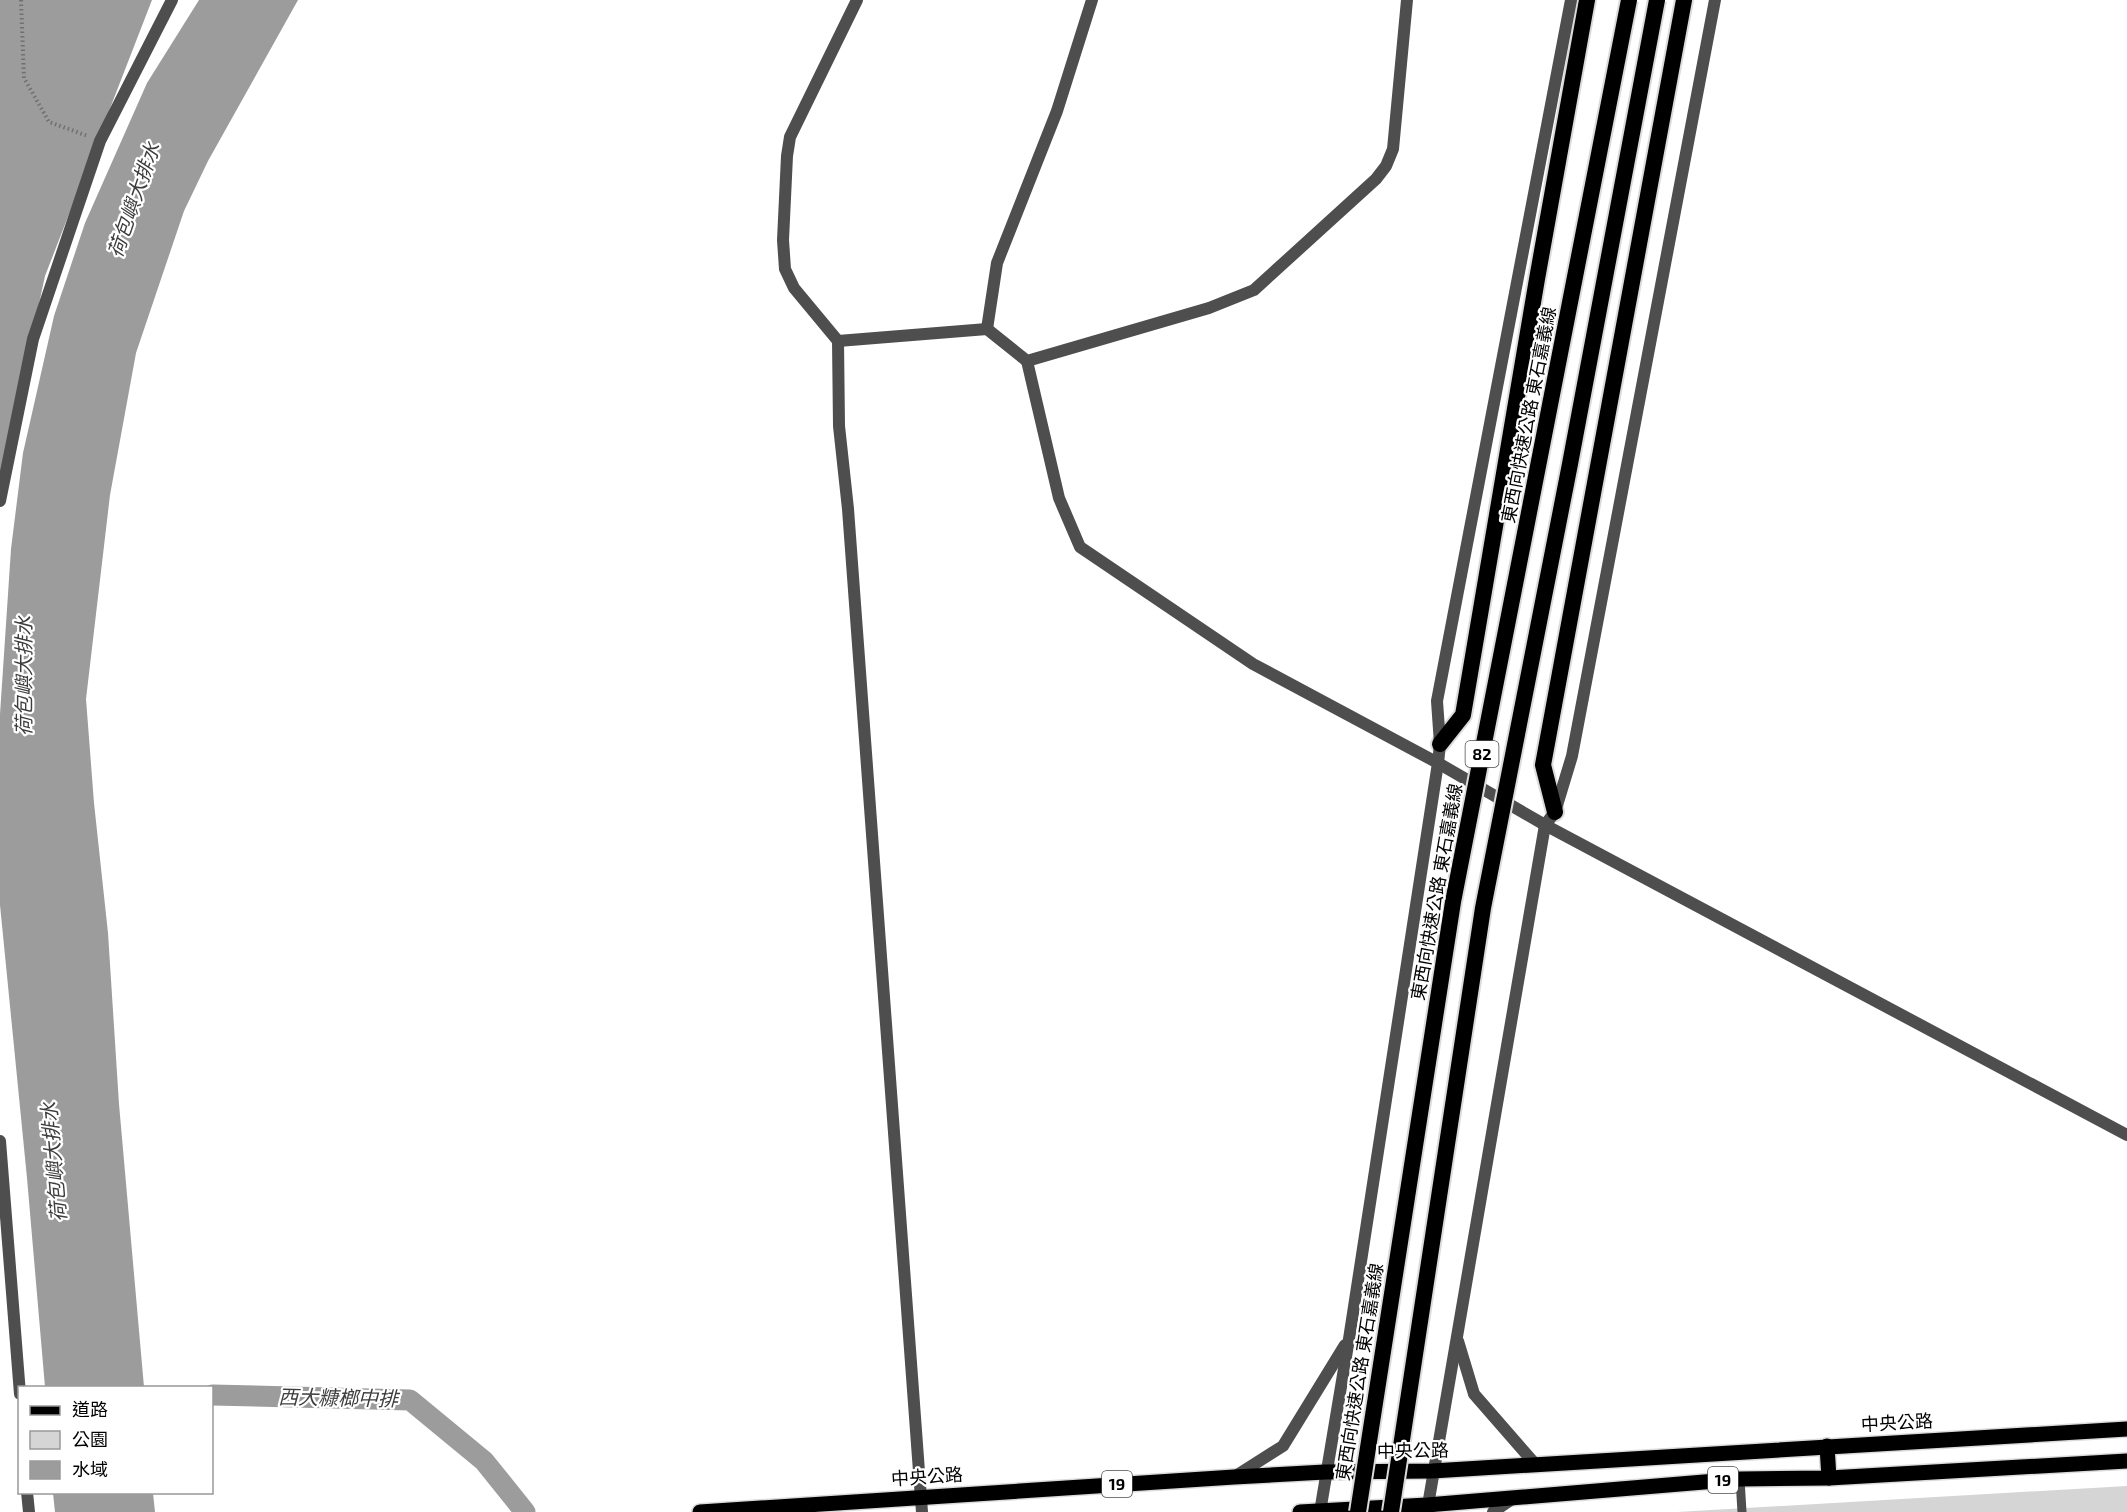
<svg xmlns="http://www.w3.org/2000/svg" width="2127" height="1512" viewBox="0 0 2127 1512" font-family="'Exo 2','Noto Sans TC',sans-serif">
<rect width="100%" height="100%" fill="#fff"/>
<path fill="#d5d5d5" d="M 2127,1486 L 2127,1512 L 1677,1512 Z"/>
<g fill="#9c9c9c">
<path d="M 0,0 L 152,0 L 45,276 L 0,484 Z"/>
<path d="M 199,0 L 298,0 L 208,161 L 184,211 L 136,353 L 110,495 L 86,699 L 94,803 L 108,933 L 119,1104 L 144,1387 L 45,1387 L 27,1178 L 0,905 L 0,714 L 11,549 L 23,453 L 54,316 L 85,223 L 147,83 Z"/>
<path d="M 53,1493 L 153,1493 L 155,1512 L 55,1512 Z"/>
</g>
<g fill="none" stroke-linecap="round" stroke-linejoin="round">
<path stroke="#9c9c9c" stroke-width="21" d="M 212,1395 L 410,1400 L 484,1461 L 525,1512"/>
<g stroke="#dbdbdb" stroke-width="18">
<g id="primary">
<path d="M 1827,1446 L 1829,1478"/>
<path d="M 700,1512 L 1234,1477 L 1325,1472 L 1432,1471 L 2127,1429"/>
<path d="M 1300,1512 L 1427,1505 L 1740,1479 L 1829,1478 L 2127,1461"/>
</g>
</g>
<g stroke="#dbdbdb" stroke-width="20">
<g id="trunk">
<path d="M 1440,744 L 1463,715 L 1537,279 L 1587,0"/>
<path d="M 1555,812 L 1543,765 L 1684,0"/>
</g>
</g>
<path stroke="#707070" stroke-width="4" stroke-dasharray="1.5 3" stroke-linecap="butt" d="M 21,0 L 24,78 L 49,122 L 88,136"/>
<path stroke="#4e4e4e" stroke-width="9" d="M 1740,1479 L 1742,1512"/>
<g stroke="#4e4e4e" stroke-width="12">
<path d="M 857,0 L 790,137 L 787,156 L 783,240 L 785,269 L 794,288 L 838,341 L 839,426 L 848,509 L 922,1512"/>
<path d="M 987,329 L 997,263 L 1057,111 L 1092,0"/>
<path d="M 838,341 L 987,329 L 1027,361 L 1209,308 L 1254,290 L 1376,179 L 1386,166 L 1393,149 L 1407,0"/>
<path d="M 1027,361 L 1059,498 L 1080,547 L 1253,664 L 1438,763 L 1545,825 L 2127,1135"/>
<path d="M 0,501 L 33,339 L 100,141 L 172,0"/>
<path d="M 0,1141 L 20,1394"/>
<path d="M 27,1492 L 29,1512"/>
</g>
<g stroke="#4e4e4e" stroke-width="12">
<path d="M 1458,1341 L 1474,1394 L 1535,1464"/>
<path d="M 1234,1477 L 1283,1446 L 1345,1345"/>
<path d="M 1427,1511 L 1545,825 L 1555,812 L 1572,756 L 1715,0"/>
<path d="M 1320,1512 L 1349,1339 L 1438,763 L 1440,744 L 1437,701 L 1571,0"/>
<path d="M 1493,1512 L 1512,1499"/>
</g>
<use href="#primary" stroke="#000" stroke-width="15"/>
<use href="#trunk" stroke="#000" stroke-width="16"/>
<g stroke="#dbdbdb" stroke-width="20" stroke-linecap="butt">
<g id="trunk-bridge">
<path d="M 1358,1512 L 1453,902 L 1629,0"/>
<path d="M 1391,1512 L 1483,908 L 1570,464 L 1657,0"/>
</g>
</g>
<use href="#trunk-bridge" stroke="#000" stroke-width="16"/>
</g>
<g text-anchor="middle" stroke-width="4.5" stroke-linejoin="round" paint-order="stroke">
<g fill="#fff" stroke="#4c4c4c" stroke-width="1.5">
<rect x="1465.5" y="741" width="33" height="26" rx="4.5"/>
<rect x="1708" y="1467" width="30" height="26" rx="4.5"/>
<rect x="1102" y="1471" width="30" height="26" rx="4.5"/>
</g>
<g font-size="16" font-weight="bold" fill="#000">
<text x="1482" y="760">82</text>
<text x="1723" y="1486">19</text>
<text x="1117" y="1490">19</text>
</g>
<g font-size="18" fill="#000" stroke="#fff">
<text transform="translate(1529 415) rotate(-79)" y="6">東西向快速公路 東石嘉義線</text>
<text transform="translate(1437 892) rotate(-80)" y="6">東西向快速公路 東石嘉義線</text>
<text transform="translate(1360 1372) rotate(-81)" y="6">東西向快速公路 東石嘉義線</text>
<text transform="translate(1897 1423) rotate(-3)" y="6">中央公路</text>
<text transform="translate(1413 1451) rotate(-1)" y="6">中央公路</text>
<text transform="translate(927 1477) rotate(-4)" y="6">中央公路</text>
</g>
<g font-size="20" font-style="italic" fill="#3d3d3d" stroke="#fff">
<text transform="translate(134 200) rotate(-71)" y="7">荷包嶼大排水</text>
<text transform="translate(24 676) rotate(-90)" y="7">荷包嶼大排水</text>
<text transform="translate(54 1162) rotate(-95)" y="7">荷包嶼大排水</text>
<text transform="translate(338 1398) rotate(1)" y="7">西大糠榔中排</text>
</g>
</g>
<rect x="18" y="1386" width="195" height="108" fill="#ffffff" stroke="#999999" stroke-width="1.5"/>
<rect x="30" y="1406" width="30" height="9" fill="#000000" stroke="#999999" stroke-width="1.5"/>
<text x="72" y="1416" font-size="18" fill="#000000">道路</text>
<rect x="30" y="1431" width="30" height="18" fill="#d5d5d5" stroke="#999999" stroke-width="1.5"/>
<text x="72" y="1446" font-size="18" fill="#000000">公園</text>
<rect x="30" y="1461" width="30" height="18" fill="#9c9c9c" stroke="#999999" stroke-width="1.5"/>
<text x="72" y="1476" font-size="18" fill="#000000">水域</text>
</svg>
